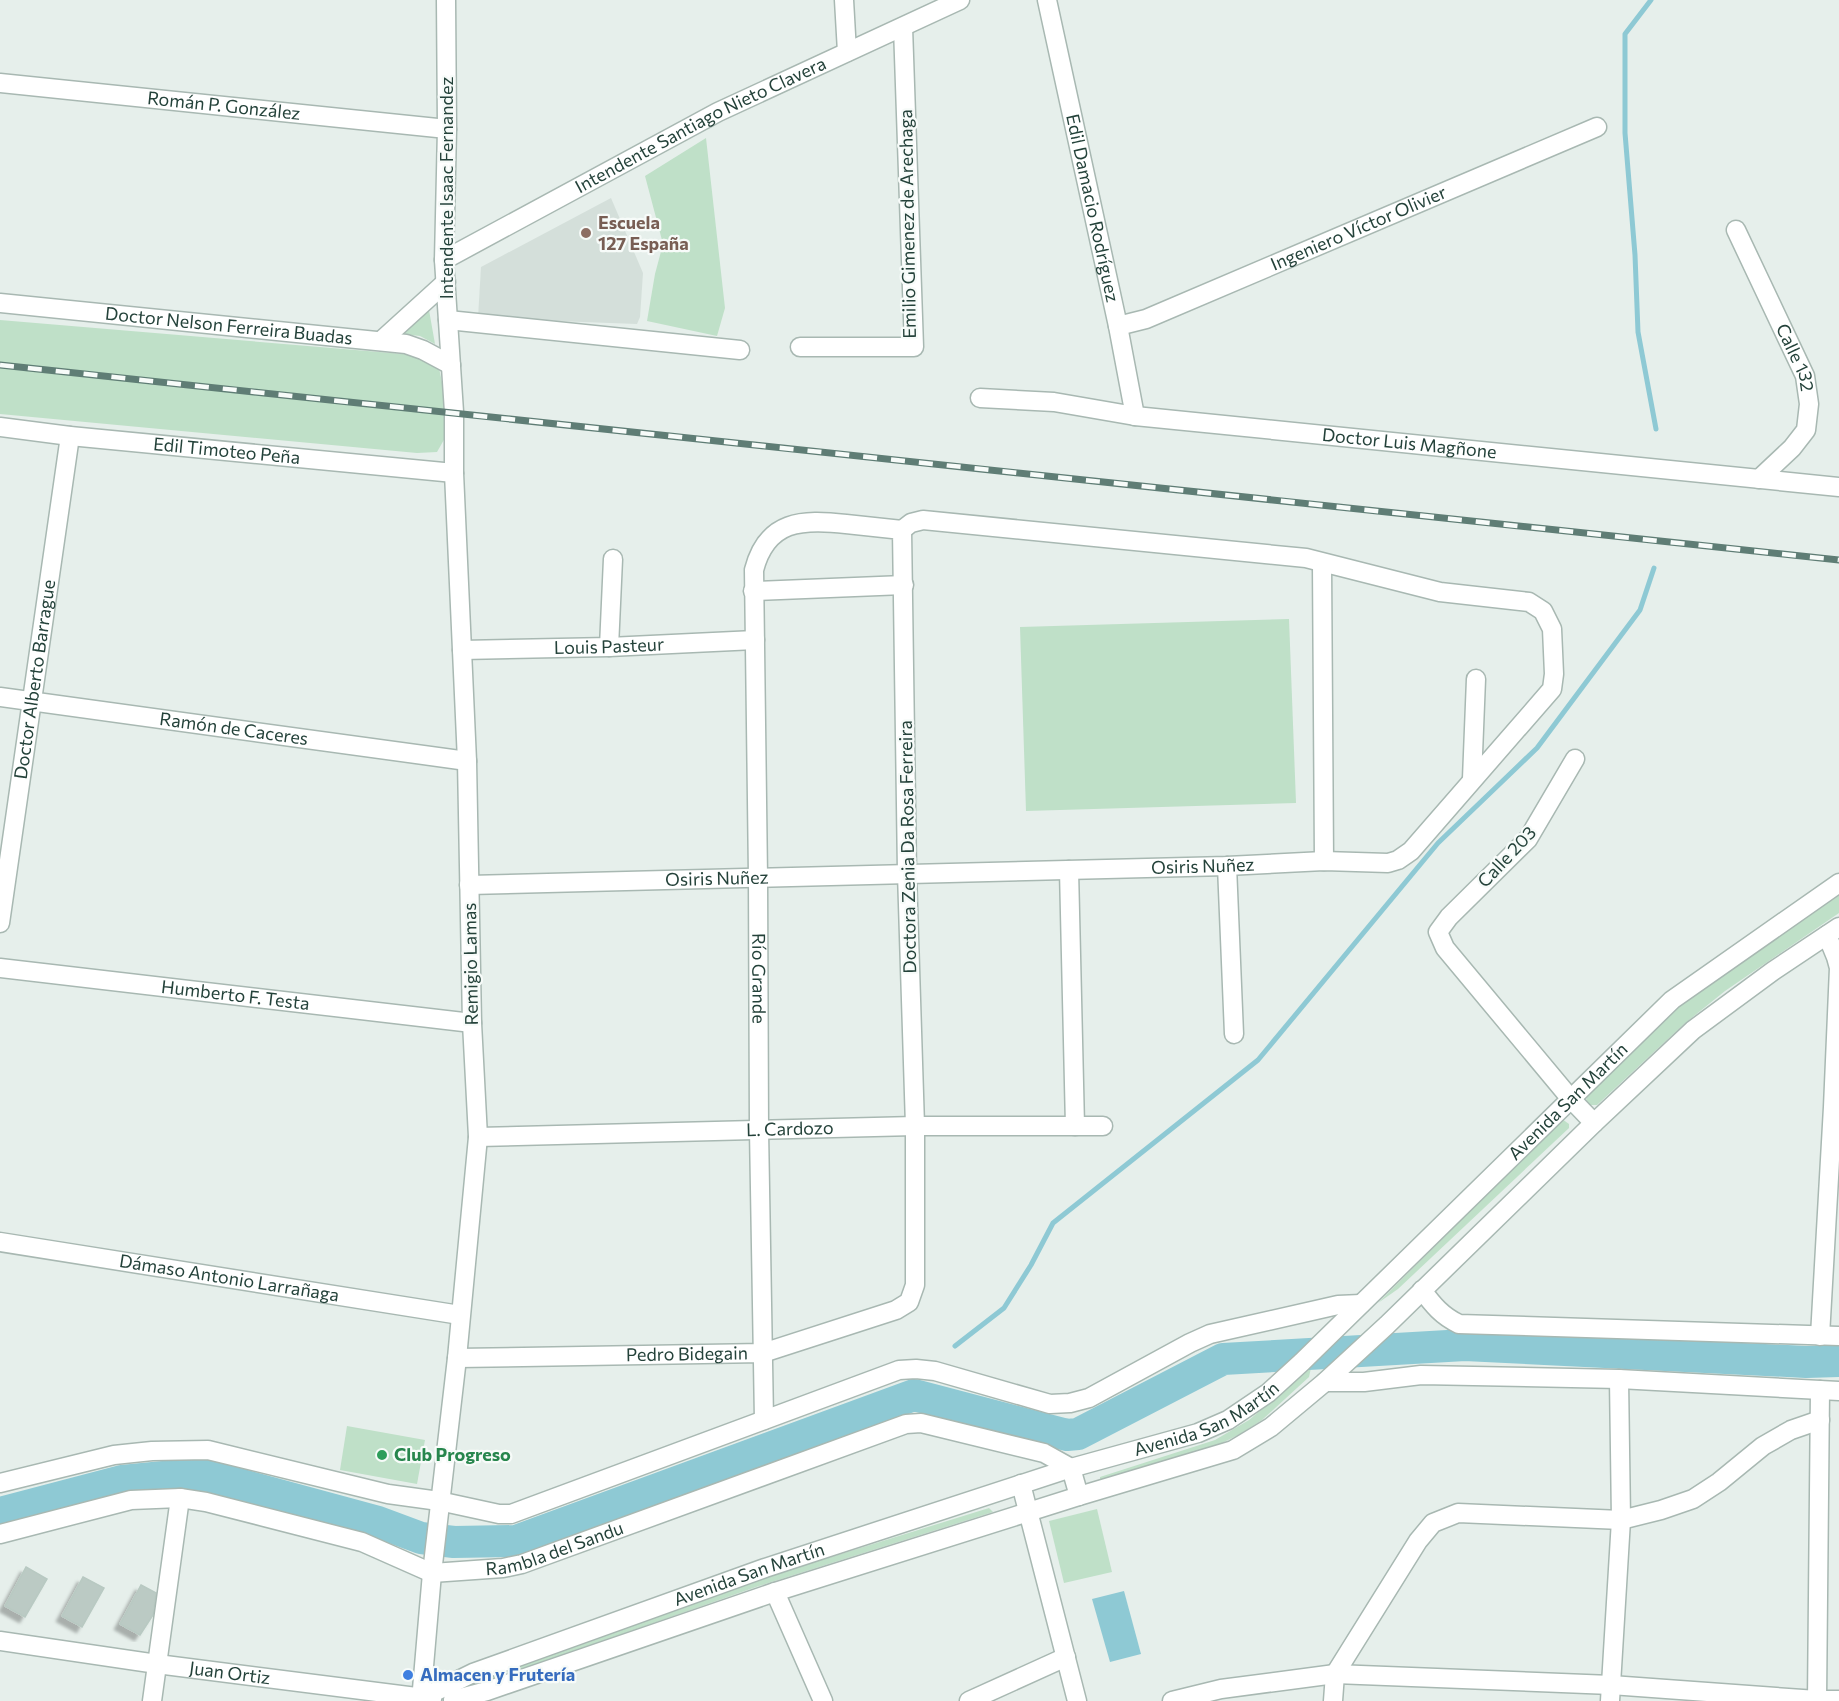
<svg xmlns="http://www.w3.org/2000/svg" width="1839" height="1701" viewBox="0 0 1839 1701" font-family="Commissioner,sans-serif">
<defs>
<filter id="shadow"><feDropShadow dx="-5.5" dy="5.5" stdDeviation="1.5" flood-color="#0004"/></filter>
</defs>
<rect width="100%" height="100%" fill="#e6efeb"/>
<path fill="#d4dfda" d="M 611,198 L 643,273 L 640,317 L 637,324 L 478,318 L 481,267 Z"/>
<g fill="#bfe0c8">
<path d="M 706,138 L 725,308 L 717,336 L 647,321 L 655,274 L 663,244 L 645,176 Z"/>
<path d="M 429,310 L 435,344 L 420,336 L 402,334 Z"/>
<path d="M 0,320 L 415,355 L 439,368 L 445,397 L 445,438 L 437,452 L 417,453 L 0,414 Z"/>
<path d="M 1289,619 L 1296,803 L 1026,811 L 1020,627 Z"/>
<path d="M 1839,895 L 1839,913 L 1725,991 L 1684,1024 L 1597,1105 L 1590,1105 L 1586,1101 L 1587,1095 C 1606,1076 1624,1054 1645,1036 C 1705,982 1772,938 1839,895 Z"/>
<path d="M 1562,1119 L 1569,1124 L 1569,1128 L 1398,1289 L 1378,1303 Z"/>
<path d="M 1311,1368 L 1309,1377 L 1262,1420 L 1240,1434 L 1220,1444 L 1100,1480 L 1100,1477 L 1215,1440 L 1249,1420 Z"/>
<path d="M 347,1426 L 425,1440 L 417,1484 L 340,1470 Z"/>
<path d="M 989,1508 L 993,1512 L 756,1587 L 489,1681 L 487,1677 L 754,1581 Z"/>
<path d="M 1097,1509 L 1112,1572 L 1064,1583 L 1049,1521 Z"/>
</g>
<path fill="#8ec9d4" d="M 1124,1591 L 1141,1654 L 1110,1662 L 1092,1599 Z"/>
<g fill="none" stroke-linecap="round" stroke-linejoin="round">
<g stroke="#8ec9d4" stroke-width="5">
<path d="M 1651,0 L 1625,34 L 1625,133 L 1635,255 L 1638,332 L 1656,429"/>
<path d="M 955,1346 L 1004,1308 L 1031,1265 L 1053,1223 L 1258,1060 L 1438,843 L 1537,748 L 1640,610 L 1654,568"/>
</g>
<path stroke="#8ec9d4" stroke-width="32" d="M 0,1513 L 122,1481 L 184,1475 L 209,1476 L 378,1522 L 421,1538 L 454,1542 L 516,1541 L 914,1395 L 1067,1435 L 1078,1434 L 1223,1359 L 1465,1345 L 1806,1362 L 1839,1361"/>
</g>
<g fill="#bbcac4" stroke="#b8c9c2" stroke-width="1.5" filter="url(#shadow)">
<path d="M 26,1567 L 47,1579 L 25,1617 L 5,1606 Z"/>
<path d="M 83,1577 L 104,1588 L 82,1627 L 62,1616 Z"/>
<path d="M 141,1585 L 156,1593 L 153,1615 L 140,1635 L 120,1624 Z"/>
</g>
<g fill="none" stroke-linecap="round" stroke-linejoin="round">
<g stroke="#a8b8b2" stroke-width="21">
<g id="minor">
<path d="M 844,0 L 847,52"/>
<path id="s1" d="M 1047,0 L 1118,326 L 1135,416"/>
<path id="s2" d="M 0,83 L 447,129"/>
<path id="s3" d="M 1736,230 L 1805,376 L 1809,404 L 1806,430 L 1792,448 L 1759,479"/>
<path id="s4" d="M 444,260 L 718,112 L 960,0"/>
<path id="s5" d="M 0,303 L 406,344 L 423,350 L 451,365"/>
<path d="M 448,320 L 740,350"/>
<path id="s6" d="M 1118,326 L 1146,319 L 1597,127"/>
<path d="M 381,341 L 446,282"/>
<path d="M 800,347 L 914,347 L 903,27"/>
<path id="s7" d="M 980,398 L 1054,402 L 1135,416 L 1839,487"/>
<path id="s8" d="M 0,427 L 70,436 L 454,473"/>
<path d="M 1322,564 L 1324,861"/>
<path d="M 753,591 L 904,585"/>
<path d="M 609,647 L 613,559"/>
<path id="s9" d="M 462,650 L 609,647 L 755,640"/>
<path id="s10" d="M 0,697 L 467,761"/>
<path d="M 1575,759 L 1528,839 L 1449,917 L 1438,932 L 1445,948 L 1570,1098 L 1594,1123"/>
<path d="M 1472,779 L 1476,679"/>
<path d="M 1227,866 L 1234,1034"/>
<path d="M 1069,870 L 1075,1126"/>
<path id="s11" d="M 469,885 L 1227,866 L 1324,861 L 1388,863 L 1398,860 L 1411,851 L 1552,689 L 1554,674 L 1552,629 L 1543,611 L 1529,602 L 1440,592 L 1306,558 L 923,520 L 911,523 L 902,530"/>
<path id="s12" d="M 0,923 L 70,436"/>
<path id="s13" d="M 0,968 L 472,1023"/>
<path id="s14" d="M 478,1137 L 915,1126 L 1103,1126"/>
<path id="s15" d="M 0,1242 L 460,1315"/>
<path d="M 1422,1290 C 1433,1305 1442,1316 1459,1324 L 1839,1336"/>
<path d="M 1820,1336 L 1833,1107 L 1839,968 L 1836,957 L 1827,935"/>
<path id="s16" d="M 457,1358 L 763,1353 L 896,1310 L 909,1302 L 915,1285 L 915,1126 L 907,873 L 902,530 C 883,528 865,526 846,524 C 802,519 767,520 754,570 L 758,877 L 759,1130 L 764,1420"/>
<path d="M 1325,1382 L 1364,1382 L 1421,1375 L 1619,1379 L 1839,1391"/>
<path d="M 0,1483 L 114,1455 L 152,1451 L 208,1450 L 388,1494 L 439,1501 L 499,1514 L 511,1514 L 899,1370 L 916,1369 L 935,1371 L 1050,1404 L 1070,1403 L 1089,1398 L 1190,1343 L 1210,1334 L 1338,1305 L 1361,1304"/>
<path d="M 1021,1484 L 1077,1701"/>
<path id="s17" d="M 0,1534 L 131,1500 L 180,1498 L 206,1502 L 362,1542 L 432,1573 L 503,1568 L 522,1564 L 906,1424 L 921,1423 L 1044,1453 L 1071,1468 L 1079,1496"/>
<path d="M 775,1592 L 823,1701"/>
<path id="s18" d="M 0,1641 L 157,1664 L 432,1699"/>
<path id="s19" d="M 422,1698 L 473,1673 L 765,1568 L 1071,1468 L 1198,1433 L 1228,1420 L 1268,1393 L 1302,1362 L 1672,1000 L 1839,883"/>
<path d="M 453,1700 L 487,1691 L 775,1592 L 1079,1496 L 1233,1450 L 1271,1427 L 1325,1382 L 1387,1325 L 1594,1123 L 1693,1030 L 1773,971 L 1839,927"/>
<path d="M 152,1701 L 180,1498"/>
<path d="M 421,1701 L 432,1573 L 457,1358 L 478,1137 L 472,1023 L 467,761 L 454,473 L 454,412 L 444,260 L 447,129 L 446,0"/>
<path d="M 969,1701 L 1066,1657"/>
<path d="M 1172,1701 L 1221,1689 L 1335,1674 L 1611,1685 L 1817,1700 L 1839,1700"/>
<path d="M 1333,1701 L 1335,1674 L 1418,1541 L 1433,1523 L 1458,1513 L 1621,1520 L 1661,1510 L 1693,1499 L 1719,1482 L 1763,1446 L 1791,1430 L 1820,1420"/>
<path d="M 1610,1701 L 1621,1520 L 1619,1379"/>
<path d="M 1817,1701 L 1820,1390"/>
</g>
</g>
<use href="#minor" stroke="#fff" stroke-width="18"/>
<g stroke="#5f7d75" stroke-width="7">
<path id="rail" d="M 0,365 L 1839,560"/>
</g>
<use href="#rail" stroke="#f7fbf9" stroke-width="4.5" stroke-dasharray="14" stroke-linecap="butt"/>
</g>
<circle fill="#8d6e63" stroke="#f7fbf9" stroke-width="2" cx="586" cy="233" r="6"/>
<circle fill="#2e9e5b" stroke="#f7fbf9" stroke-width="2" cx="382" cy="1455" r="6"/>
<circle fill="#3f7fe0" stroke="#f7fbf9" stroke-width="2" cx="408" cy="1675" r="6"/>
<g text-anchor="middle" stroke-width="4.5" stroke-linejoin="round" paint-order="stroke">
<g font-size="18" fill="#24423a" stroke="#f7fbf9">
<text dy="6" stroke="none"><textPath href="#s2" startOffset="225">Román P. González</textPath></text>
<text dy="6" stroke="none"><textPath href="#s4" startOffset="290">Intendente Santiago Nieto Clavera</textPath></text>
<text transform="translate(447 188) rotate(-90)" y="6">Intendente Isaac Fernandez</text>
<text dy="6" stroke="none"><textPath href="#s1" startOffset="213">Edil Damacio Rodríguez</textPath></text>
<text transform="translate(908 224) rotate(-91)" y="6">Emilio Gimenez de Arechaga</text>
<text dy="6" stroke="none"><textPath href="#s6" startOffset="260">Ingeniero Víctor Olivier</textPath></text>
<text dy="6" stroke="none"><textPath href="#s5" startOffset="230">Doctor Nelson Ferreira Buadas</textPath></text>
<text dy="6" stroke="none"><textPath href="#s3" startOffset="141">Calle 132</textPath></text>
<text dy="6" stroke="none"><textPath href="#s7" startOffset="432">Doctor Luis Magñone</textPath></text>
<text dy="6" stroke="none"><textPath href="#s8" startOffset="228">Edil Timoteo Peña</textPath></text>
<text dy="6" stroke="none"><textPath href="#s9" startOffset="147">Louis Pasteur</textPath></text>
<text dy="6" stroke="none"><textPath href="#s12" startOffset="246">Doctor Alberto Barrague</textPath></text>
<text dy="6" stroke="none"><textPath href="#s10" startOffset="236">Ramón de Caceres</textPath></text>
<text transform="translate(908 847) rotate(-91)" y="6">Doctora Zenia Da Rosa Ferreira</text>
<text transform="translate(1507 857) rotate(-47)" y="6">Calle 203</text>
<text dy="6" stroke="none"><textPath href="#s11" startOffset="734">Osiris Nuñez</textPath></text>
<text dy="6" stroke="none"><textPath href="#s11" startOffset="248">Osiris Nuñez</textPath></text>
<text transform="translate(471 964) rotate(-91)" y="6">Remigio Lamas</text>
<text dy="6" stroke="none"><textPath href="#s16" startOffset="1815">Río Grande</textPath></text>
<text dy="6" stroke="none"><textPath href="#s13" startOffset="237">Humberto F. Testa</textPath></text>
<text dy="6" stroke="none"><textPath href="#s19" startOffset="1320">Avenida San Martín</textPath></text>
<text dy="6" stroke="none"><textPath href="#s14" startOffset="312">L. Cardozo</textPath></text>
<text dy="6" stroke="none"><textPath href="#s15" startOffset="232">Dámaso Antonio Larrañaga</textPath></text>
<text dy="6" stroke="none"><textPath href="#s16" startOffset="230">Pedro Bidegain</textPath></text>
<text dy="6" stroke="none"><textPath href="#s19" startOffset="834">Avenida San Martín</textPath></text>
<text dy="6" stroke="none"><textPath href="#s17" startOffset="574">Rambla del Sandu</textPath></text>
<text dy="6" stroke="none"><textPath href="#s19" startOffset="350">Avenida San Martín</textPath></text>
<text dy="6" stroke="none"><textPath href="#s18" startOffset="232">Juan Ortiz</textPath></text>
</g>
<g font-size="18" font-weight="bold" fill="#785e54" stroke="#f7fbf9" text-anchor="start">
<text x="598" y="229">Escuela<tspan x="598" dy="21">127 España</tspan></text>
</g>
<g font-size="18" font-weight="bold" fill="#27864d" stroke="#f7fbf9" text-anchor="start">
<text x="394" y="1461">Club Progreso</text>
</g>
<g font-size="18" font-weight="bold" fill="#366cbe" stroke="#f7fbf9" text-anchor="start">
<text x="420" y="1681">Almacen y Frutería</text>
</g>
</g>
</svg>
